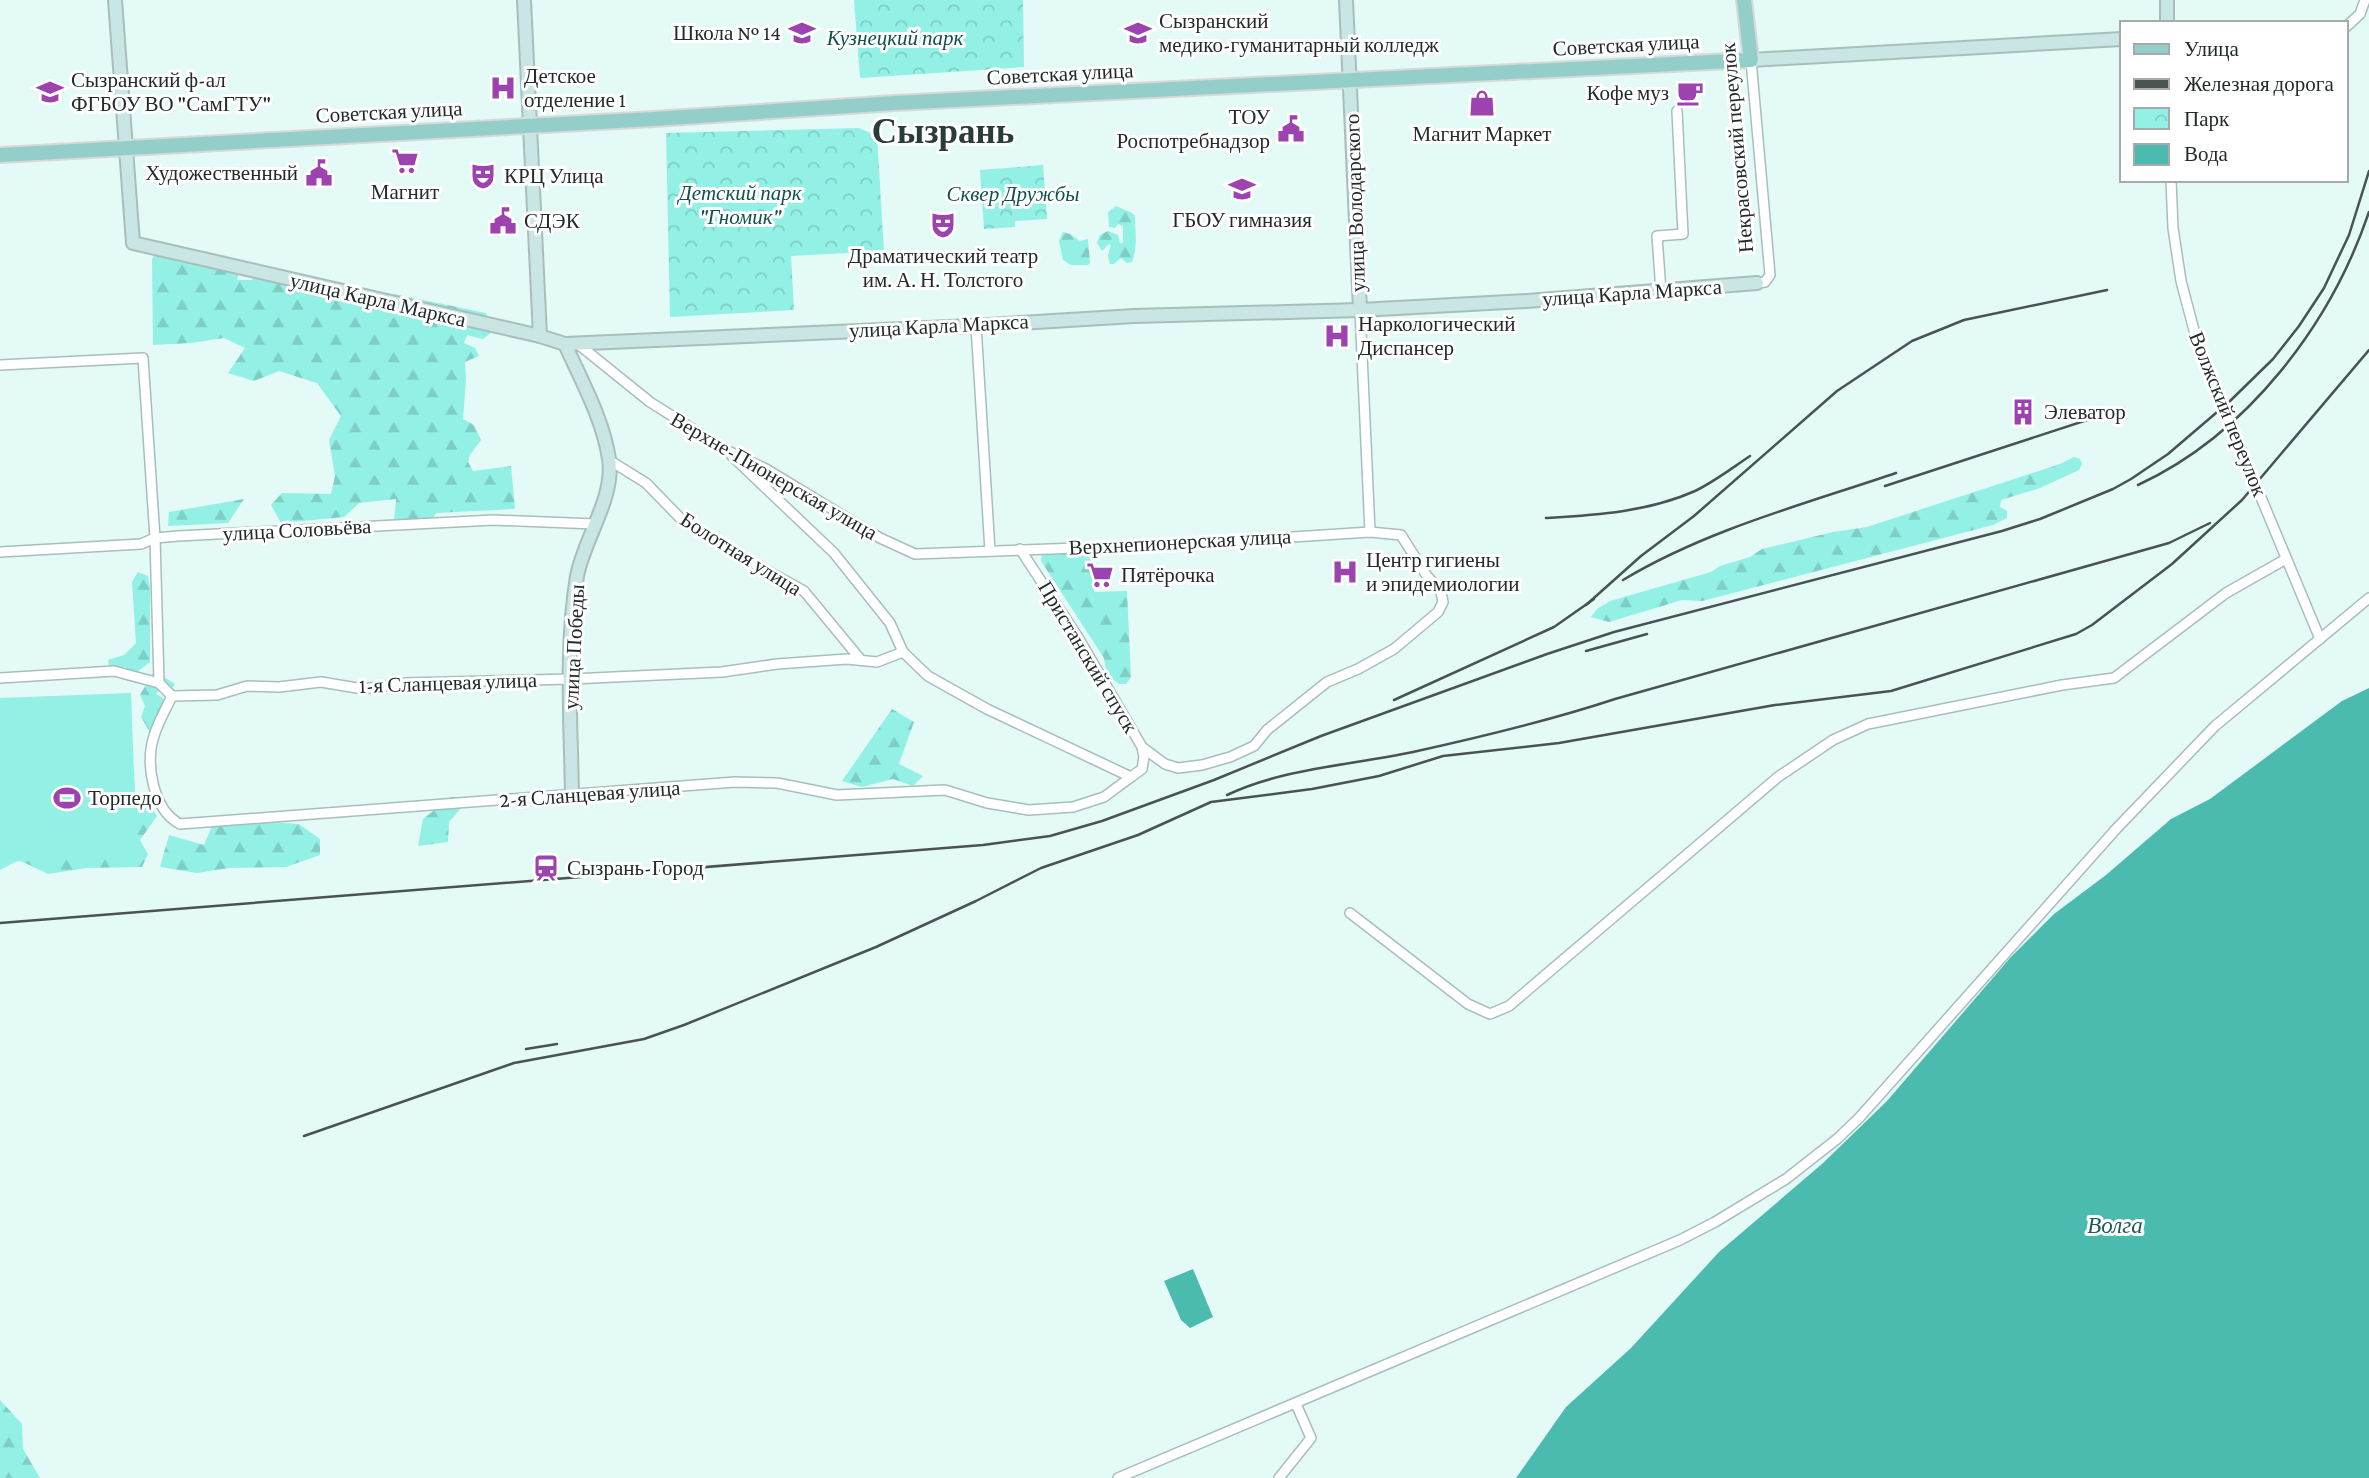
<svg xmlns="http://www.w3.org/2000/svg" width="2369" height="1478" viewBox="0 0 2369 1478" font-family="'Crimson Pro',serif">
<defs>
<pattern id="forest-firs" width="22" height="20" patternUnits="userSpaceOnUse" patternTransform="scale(1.75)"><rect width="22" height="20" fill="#93f0e5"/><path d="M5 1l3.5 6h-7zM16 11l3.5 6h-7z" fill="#7ecec5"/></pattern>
<pattern id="park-crowns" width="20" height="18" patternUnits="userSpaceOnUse" patternTransform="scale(1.75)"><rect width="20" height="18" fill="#93f0e5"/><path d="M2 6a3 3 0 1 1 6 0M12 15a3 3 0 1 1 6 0" fill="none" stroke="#7ecec5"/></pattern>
</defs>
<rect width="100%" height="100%" fill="#e3faf7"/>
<g fill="url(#forest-firs)">
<path d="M 1116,206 L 1132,213 L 1135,216 C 1135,231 1138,248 1132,262 L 1127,263 L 1121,258 L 1114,264 L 1110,264 L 1108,256 L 1111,245 L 1109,244 L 1102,251 L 1097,243 L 1100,235 L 1108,231 L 1118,235 L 1120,243 L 1123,243 L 1123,226 L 1118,224 L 1115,228 L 1109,227 L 1108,212 Z"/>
<path d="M 1063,232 L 1070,234 L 1080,241 L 1088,239 L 1090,263 L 1088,265 L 1071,265 L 1063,260 L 1059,241 Z"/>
<path d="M 157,251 L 240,268 L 237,280 L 252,280 L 258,268 L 310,276 L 319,286 L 389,298 L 394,294 L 486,313 L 493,331 L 483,339 L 467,335 L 464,343 L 475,348 L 479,356 L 465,362 L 466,379 L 463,419 L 474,425 L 481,440 L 470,455 L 468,462 L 473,471 L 511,466 L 515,509 L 436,513 L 430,523 L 394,521 L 396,499 L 359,503 L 344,517 L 281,523 L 271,505 L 282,493 L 331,494 L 335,476 L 329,440 L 341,416 L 317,383 L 279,371 L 254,381 L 228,373 L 245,348 L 224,338 L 191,343 L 153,345 L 152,259 Z"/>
<path d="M 2074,457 L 2080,459 L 2082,464 L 2079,470 L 2040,488 L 2001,500 L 2000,507 L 2007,511 L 2007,518 L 1993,525 L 1702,601 L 1682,600 L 1609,622 L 1591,617 L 1597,609 L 1610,601 L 1711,572 L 1720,566 L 1750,557 L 1762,549 L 1833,532 L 1867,527 L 2060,464 Z"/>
<path d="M 244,499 L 228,523 L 168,526 L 169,512 Z"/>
<path d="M 1092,551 L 1094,592 L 1127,591 L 1131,677 L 1126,684 L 1119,684 L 1107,675 L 1104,658 L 1041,561 L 1042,553 Z"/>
<path d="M 138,572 L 148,576 L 150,587 L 150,662 L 137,672 L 134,681 L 126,681 L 126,667 L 109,669 L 108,660 L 124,655 L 136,643 L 132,582 Z"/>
<path d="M 152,674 L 161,675 L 175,684 L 171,690 L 161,689 L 156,694 L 166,700 L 153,737 L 141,717 L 145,706 L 140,695 Z"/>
<path d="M 892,709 L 914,722 L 899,764 L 923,776 L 913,786 L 893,779 L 862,787 L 842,781 Z"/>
<path d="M 118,764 L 134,766 L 135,792 L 144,795 L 157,816 L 140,840 L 148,854 L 142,867 L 86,868 L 48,874 L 19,860 L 0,870 L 0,846 Z"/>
<path d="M 451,797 L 470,798 L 449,822 L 448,842 L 418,846 L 423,819 Z"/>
<path d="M 258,821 L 299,824 L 320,839 L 320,855 L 286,867 L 229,868 L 197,873 L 160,867 L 169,835 L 204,845 L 212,826 Z"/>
<path d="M 0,1400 L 22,1424 L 23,1449 L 40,1478 L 0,1478 Z"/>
</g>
<g fill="url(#park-crowns)">
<path d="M 854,0 L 1023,0 L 1024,67 L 860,78 Z"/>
<path d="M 859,128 L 877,136 L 884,251 L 791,256 L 794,310 L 670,317 L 666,133 Z"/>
<path d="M 1043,165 L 1047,219 L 1015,221 L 1015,227 L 984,229 L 980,170 Z"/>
</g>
<path fill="#93f0e5" d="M 131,693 L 137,857 L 0,862 L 0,698 Z"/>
<g fill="#4bbbb0">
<path d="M 2369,688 L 2369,1478 L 1516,1478 L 1566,1407 L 1631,1348 L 1719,1252 L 1822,1164 L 1887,1101 L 2010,958 L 2054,914 L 2106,875 L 2171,819 L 2210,799 L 2342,701 Z"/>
<path d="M 1193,1269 L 1213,1317 L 1190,1328 L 1181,1320 L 1164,1281 Z"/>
</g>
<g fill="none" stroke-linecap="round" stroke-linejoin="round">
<g stroke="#a8bebb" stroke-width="12">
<g id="street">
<path d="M 2346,27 L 2360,14 L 2365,0"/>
<path d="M 1751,60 L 1770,275 L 1765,282 L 1757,283"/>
<path d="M 2171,180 L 2173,228 L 2181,281 L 2195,334 L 2212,380 L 2320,639"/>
<path d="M 1661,291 L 1657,236 L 1683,234 L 1677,111"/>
<path d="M 1360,310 L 1370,532"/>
<path d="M 976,326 L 990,551"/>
<path d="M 578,344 L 650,402 L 726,450 L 766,469 L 880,538 L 915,554 L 1187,544 L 1370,532 L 1401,535 L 1427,576 L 1441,592 L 1443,602 L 1438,612 L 1394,649 L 1358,669 L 1327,682 L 1267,730 L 1254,746 L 1230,757 L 1202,765 L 1178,768 L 1165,764 L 1142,747"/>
<path d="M 0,365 L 143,358 L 155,538 L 159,683"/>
<path d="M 732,456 L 834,553 L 890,623 L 903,652 L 928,676 L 987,709 L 1131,777 L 1142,769 L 1144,757 L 1142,747 L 1079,639 L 1020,549"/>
<path d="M 609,460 L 646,483 L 682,520 L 722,546 L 804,591 L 861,660"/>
<path d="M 0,552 L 141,544 L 155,538 L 178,536 L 494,520 L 595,524"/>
<path d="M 0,678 L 114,671 L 159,683 L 172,696 L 217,695 L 247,686 L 279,687 L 321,682 L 363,689 L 406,683 L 571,679 L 722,672 L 777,664 L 847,659 L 877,662 L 903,652"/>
<path d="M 172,696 C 166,709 158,722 154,736 C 145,764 153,810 180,824 L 735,782 L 777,783 L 837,795 L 945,790 L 987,803 L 1029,810 L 1073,807 L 1104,797 L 1131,777"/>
<path d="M 1350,913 L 1468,1004 L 1490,1014 L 1509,1006 L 1778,777 L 1833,740 L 1868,724 L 2062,685 L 2114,678 L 2226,593 L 2286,559"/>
<path d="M 1118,1478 L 1680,1240 L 1715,1222 L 1786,1179 L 1837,1139 L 1859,1118 L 2117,828 L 2215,726 L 2369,598"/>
<path d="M 1279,1478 L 1311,1438 L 1296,1404"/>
</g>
</g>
<g stroke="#a8bebb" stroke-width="16">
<g id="secondary">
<path d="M 115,0 L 133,243 L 540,336 L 565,344 L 972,326 L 1134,316 L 1360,310 L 1527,301 L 1757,283"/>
<path d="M 524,0 L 540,336"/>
<path d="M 1346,0 L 1360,310"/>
<path d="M 2167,23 L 2167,0"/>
<path d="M 1751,60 L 2122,39"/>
<path d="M 565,344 C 581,380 603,419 609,459 C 615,497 584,539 577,576 C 565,648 571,723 572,796"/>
</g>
</g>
<g stroke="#d7d9d9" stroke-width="18">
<path id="primary" d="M 0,155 L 654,119 L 895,103 L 1751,60 L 1744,0"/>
</g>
<use href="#street" stroke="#fff" stroke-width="9"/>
<use href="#secondary" stroke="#cae6e4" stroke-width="12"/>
<use href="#primary" stroke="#94cec8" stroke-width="14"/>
<g stroke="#485352" stroke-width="2.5">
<path d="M 2138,485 C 2248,434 2331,324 2369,212"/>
<path d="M 1885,486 L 2124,408"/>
<path d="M 1546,518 C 1596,515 1648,512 1695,491 C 1714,482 1732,468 1750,456"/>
<path d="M 1623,580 C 1706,530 1805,504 1896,473"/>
<path d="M 1586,605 L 1641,556 L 1694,516 L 1837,391 L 1912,341 L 1964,320 L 2107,290"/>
<path d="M 1586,651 L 1647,634"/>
<path d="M 1394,700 L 1554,627 L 1594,599"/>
<path d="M 1227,795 C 1284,768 1352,765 1413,752 C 1481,737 1549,721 1615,699 L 2169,543 L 2210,523"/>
<path d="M 0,923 L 983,845 L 1050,836 L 1102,821 L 1214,780 L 1321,736 L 1547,654 L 1614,632 L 2002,531 L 2040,519 L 2113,489 L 2131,479 L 2168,454 L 2230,401 L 2273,359 L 2299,326 L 2324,288 L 2349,235 L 2369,171"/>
<path d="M 526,1049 L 557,1044"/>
<path d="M 304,1136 L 514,1063 L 644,1039 L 684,1025 L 876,947 L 976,901 L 1041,868 L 1138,835 L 1211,802 L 1312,789 L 1379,776 L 1443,756 L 1559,743 L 1775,705 L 1891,691 L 2076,634 L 2092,625 L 2172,564 L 2242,500 L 2369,350"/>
</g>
</g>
<defs>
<g id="school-bare" transform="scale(2.1)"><path d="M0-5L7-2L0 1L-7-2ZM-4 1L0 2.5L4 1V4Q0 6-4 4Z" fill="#9c43af" stroke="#fff" stroke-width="2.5" paint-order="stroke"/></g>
<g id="university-bare" transform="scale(2.1)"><path d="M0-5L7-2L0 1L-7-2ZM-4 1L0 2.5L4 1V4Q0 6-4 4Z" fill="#9c43af" stroke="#fff" stroke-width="2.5" paint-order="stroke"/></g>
<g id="hospital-bare" transform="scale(2.1)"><path d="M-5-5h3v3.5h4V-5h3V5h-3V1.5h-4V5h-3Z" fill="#9c43af" stroke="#fff" stroke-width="2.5" paint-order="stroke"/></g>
<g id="cafe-bare" transform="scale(2.1)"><path d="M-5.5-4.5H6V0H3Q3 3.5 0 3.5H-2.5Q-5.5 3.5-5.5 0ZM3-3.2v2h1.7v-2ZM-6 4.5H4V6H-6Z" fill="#9c43af" stroke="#fff" stroke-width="2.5" paint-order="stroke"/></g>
<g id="shop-bare" transform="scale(2.1)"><path d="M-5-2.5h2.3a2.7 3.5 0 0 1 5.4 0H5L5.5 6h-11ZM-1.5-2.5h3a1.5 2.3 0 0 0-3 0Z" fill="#9c43af" stroke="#fff" stroke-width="2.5" paint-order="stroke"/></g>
<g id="civic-bare" transform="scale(2.1)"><path d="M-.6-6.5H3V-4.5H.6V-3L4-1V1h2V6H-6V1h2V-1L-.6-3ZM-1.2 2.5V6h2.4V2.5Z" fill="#9c43af" stroke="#fff" stroke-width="2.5" paint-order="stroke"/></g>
<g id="supermarket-bare" transform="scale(2.1)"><path d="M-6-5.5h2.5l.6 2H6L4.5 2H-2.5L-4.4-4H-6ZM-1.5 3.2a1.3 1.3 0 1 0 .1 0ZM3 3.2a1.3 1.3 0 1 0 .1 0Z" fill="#9c43af" stroke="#fff" stroke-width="2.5" paint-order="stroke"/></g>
<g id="theatre-bare" transform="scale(2.1)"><path d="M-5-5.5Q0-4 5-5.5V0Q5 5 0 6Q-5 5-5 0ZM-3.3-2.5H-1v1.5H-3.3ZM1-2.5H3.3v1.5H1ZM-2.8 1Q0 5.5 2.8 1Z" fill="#9c43af" stroke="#fff" stroke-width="2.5" paint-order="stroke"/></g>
<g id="building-bare" transform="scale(2.1)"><path d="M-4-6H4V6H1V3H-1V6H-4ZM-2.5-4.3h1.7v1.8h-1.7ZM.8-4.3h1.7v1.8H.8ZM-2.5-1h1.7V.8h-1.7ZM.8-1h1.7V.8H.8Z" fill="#9c43af" stroke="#fff" stroke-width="2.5" paint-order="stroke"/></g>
<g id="stadium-bare" transform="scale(2.1)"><path d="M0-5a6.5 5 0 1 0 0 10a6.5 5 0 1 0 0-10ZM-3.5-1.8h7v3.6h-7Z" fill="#9c43af" stroke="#fff" stroke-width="2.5" paint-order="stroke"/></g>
<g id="station-bare" transform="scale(2.1)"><path d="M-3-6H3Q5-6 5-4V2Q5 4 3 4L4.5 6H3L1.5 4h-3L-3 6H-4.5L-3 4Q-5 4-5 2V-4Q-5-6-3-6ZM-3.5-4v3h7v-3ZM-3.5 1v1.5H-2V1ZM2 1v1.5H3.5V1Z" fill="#9c43af" stroke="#fff" stroke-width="2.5" paint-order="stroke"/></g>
</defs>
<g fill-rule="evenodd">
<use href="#school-bare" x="802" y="33"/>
<use href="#university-bare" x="1138" y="33"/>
<use href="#hospital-bare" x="503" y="88"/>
<use href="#university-bare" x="50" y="92"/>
<use href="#cafe-bare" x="1690" y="93"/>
<use href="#shop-bare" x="1482" y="103"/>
<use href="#civic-bare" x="1291" y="129"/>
<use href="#supermarket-bare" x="405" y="161"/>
<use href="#civic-bare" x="319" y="173"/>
<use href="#theatre-bare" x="483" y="176"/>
<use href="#school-bare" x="1242" y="189"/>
<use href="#civic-bare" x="503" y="221"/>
<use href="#theatre-bare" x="943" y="225"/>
<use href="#hospital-bare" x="1337" y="336"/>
<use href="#building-bare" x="2023" y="412"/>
<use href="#hospital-bare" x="1345" y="572"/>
<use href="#supermarket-bare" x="1100" y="575"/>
<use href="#stadium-bare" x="67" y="798"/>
<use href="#station-bare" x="546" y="868"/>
</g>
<g text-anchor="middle" stroke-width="6" stroke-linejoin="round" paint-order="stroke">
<g font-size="21" fill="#232b2a" stroke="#fff" text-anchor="start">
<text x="1159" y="28">Сызранский<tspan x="1159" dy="24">медико-гуманитарный колледж</tspan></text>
<text x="781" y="40" text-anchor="end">Школа № 14</text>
<text x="524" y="83">Детское<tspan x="524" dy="24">отделение 1</tspan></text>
<text x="71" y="87">Сызранский ф-ал<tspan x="71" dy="24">ФГБОУ ВО "СамГТУ"</tspan></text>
<text x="1669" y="100" text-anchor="end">Кофе муз</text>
<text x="1270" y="124" text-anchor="end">ТОУ<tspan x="1270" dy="24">Роспотребнадзор</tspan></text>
<text x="1482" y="141" text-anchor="middle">Магнит Маркет</text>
<text x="298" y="180" text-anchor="end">Художественный</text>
<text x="504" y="183">КРЦ Улица</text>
<text x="405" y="199" text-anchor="middle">Магнит</text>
<text x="1242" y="227" text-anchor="middle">ГБОУ гимназия</text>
<text x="524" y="228">СДЭК</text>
<text x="943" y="263" text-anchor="middle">Драматический театр<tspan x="943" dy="24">им. А. Н. Толстого</tspan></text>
<text x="1358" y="331">Наркологический<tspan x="1358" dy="24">Диспансер</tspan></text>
<text x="2044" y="419">Элеватор</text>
<text x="1366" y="567">Центр гигиены<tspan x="1366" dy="24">и эпидемиологии</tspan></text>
<text x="1121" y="582">Пятёрочка</text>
<text x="88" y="805">Торпедо</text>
<text x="567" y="875">Сызрань-Город</text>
</g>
<g font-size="21" font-style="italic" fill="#10514c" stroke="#fff">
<text x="895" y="45">Кузнецкий парк</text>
<text x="740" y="200">Детский парк<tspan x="740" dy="24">"Гномик"</tspan></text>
<text x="1013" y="201">Сквер Дружбы</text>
</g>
<g font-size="21" fill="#232b2a" stroke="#fff">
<text transform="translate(1626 45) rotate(-3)" y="7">Советская улица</text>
<text transform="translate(1060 74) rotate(-3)" y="7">Советская улица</text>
<text transform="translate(389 112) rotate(-3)" y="7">Советская улица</text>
<text transform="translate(1737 148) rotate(-95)" y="7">Некрасовский переулок</text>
<text transform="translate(1355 203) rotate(-92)" y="7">улица Володарского</text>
<text transform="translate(1632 293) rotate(-4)" y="7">улица Карла Маркса</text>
<text transform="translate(378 300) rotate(13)" y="7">улица Карла Маркса</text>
<text transform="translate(939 326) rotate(-3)" y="7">улица Карла Маркса</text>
<text transform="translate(2228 414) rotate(68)" y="7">Волжский переулок</text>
<text transform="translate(774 476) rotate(30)" y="7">Верхне-Пионерская улица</text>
<text transform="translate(297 530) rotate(-3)" y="7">улица Соловьёва</text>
<text transform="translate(1180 542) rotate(-3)" y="7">Верхнепионерская улица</text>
<text transform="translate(741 554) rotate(32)" y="7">Болотная улица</text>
<text transform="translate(574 647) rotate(-87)" y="7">улица Победы</text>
<text transform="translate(1088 657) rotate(59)" y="7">Пристанский спуск</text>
<text transform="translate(448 683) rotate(-2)" y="7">1-я Сланцевая улица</text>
<text transform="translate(590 794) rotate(-4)" y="7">2-я Сланцевая улица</text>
</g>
<g font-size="23" font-style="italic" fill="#1d5b55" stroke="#fff">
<text x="2115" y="1233">Волга</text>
</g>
<g font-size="35" font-weight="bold" fill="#293c3a" stroke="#fff">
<text x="943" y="143">Сызрань</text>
</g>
</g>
<rect x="2120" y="21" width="228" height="161" fill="#ffffff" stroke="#a7aaaa" stroke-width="2"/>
<rect x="2134" y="44" width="35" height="10" fill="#94cec8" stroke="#a7aaaa" stroke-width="2"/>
<text x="2184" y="56" font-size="21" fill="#232b2a">Улица</text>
<rect x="2134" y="79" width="35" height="10" fill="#485352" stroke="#a7aaaa" stroke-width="2"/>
<text x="2184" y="91" font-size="21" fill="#232b2a">Железная дорога</text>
<rect x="2134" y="108" width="35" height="21" fill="url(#park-crowns)" stroke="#a7aaaa" stroke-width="2"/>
<text x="2184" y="126" font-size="21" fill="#232b2a">Парк</text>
<rect x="2134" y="144" width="35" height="21" fill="#4bbbb0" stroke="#a7aaaa" stroke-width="2"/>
<text x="2184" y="161" font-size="21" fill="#232b2a">Вода</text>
</svg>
